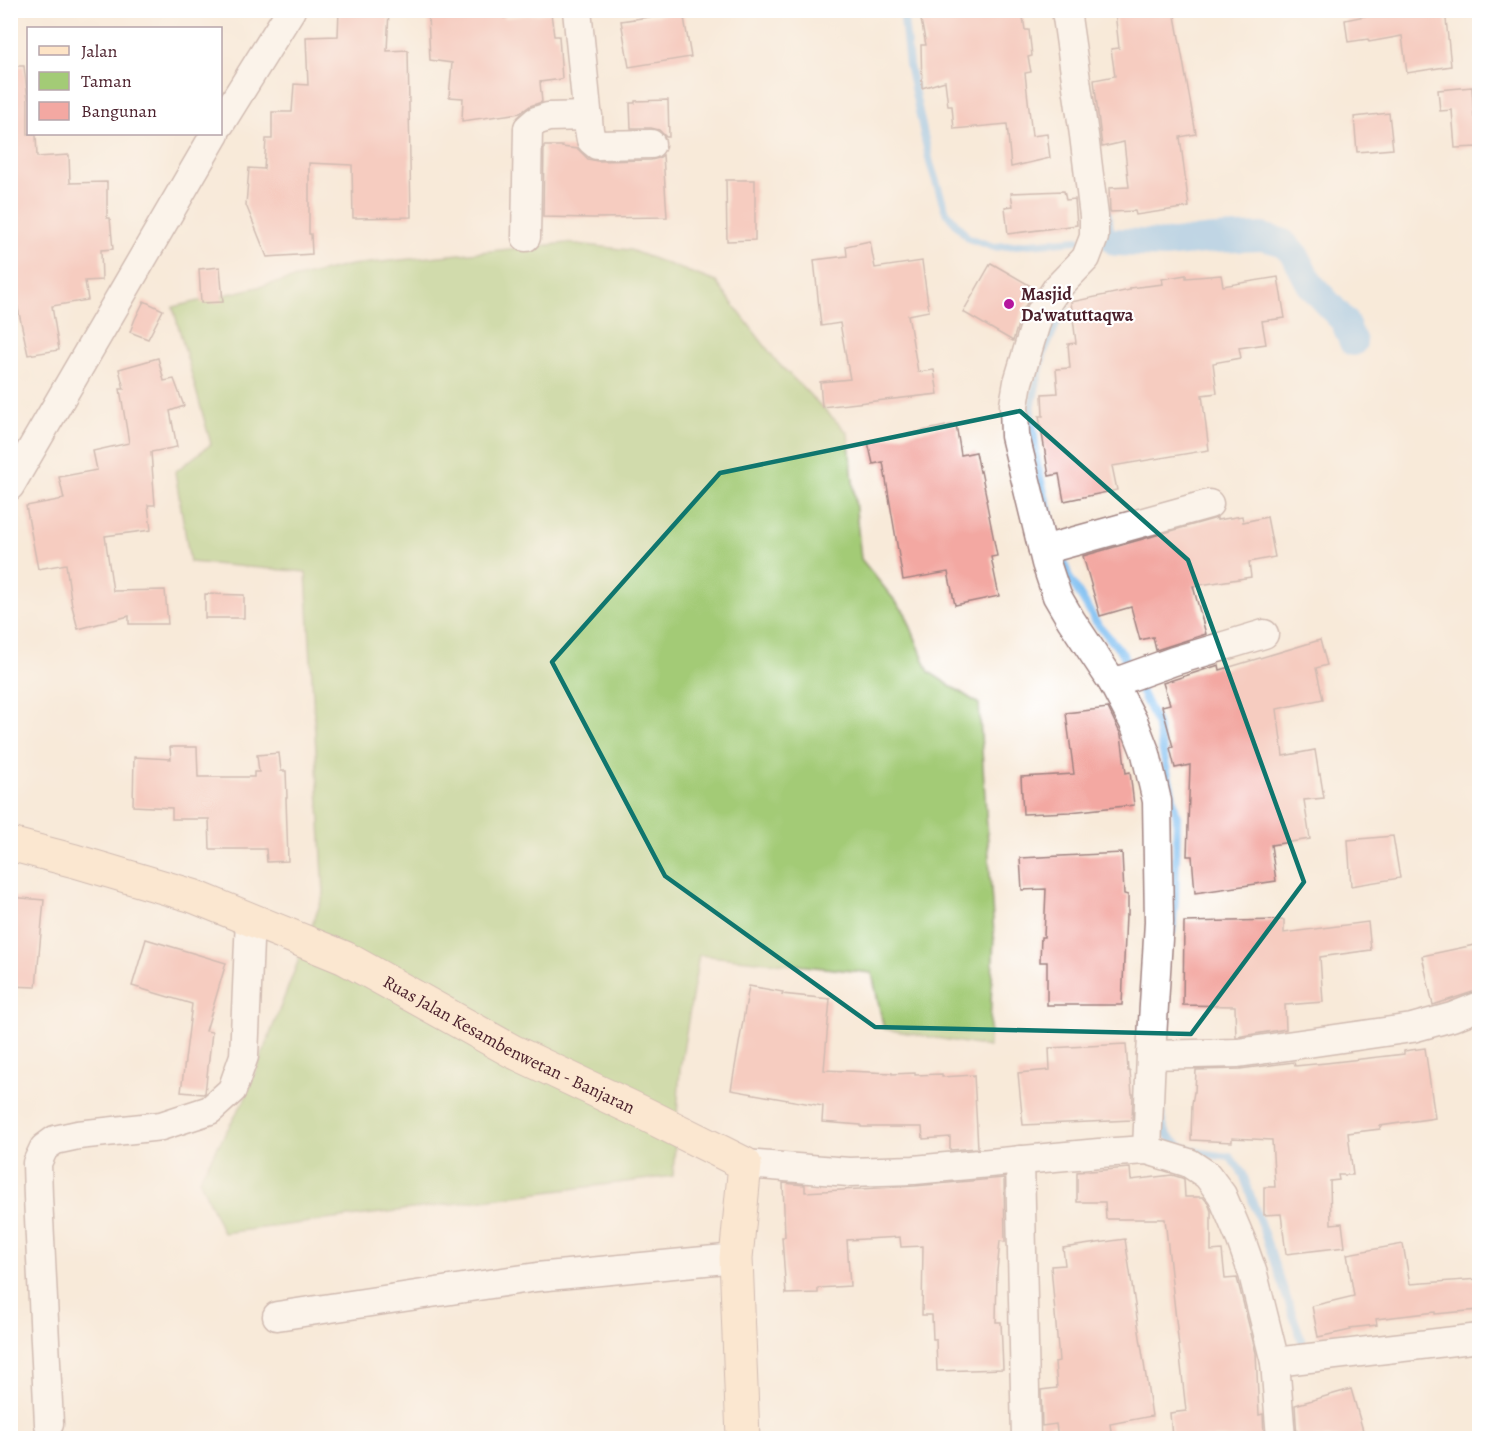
<svg xmlns="http://www.w3.org/2000/svg" width="1490" height="1449" viewBox="0 0 1490 1449" font-family="Alegreya,serif">
<rect width="100%" height="100%" fill="#fff"/>
<filter id="ink" filterUnits="userSpaceOnUse"><feTurbulence type="fractalNoise" baseFrequency=".0167" numOctaves="2"/><feDisplacementMap in="SourceGraphic" scale="12" xChannelSelector="R" yChannelSelector="G"/><feConvolveMatrix kernelMatrix="1 2 1 2 8 2 1 2 1" color-interpolation-filters="sRGB"/></filter>
<filter id="wash" filterUnits="userSpaceOnUse"><feTurbulence type="fractalNoise" baseFrequency=".008" numOctaves="4" result="noise"/><feDisplacementMap in="SourceGraphic" scale="24" xChannelSelector="R" yChannelSelector="G"/><feGaussianBlur stdDeviation="1.35" result="paint"/><feColorMatrix in="noise" values="0 0 0 0 0 0 0 0 0 0 0 0 0 0 0 0 0 1.4 0 .05"/><feComposite in="paint" operator="in"/></filter>
<g filter="url(#wash)">
<rect width="100%" height="100%" fill="#f8ead9"/>
<path fill="#a3cb76" stroke="#767550" stroke-width="1.5" d="M 568,243 L 630,250 L 716,282 L 778,363 L 848,433 L 861,559 L 905,613 L 929,672 L 979,704 L 994,935 L 989,1047 L 884,1029 L 872,973 L 699,955 L 680,1069 L 673,1176 L 223,1233 L 199,1179 L 245,1099 L 324,894 L 306,572 L 190,562 L 175,472 L 211,444 L 173,307 L 351,265 Z"/>
<g fill="none" stroke-linecap="round" stroke-linejoin="round">
<g stroke="#7bbdf1" stroke-width="8">
<path d="M 903,10 L 909,65 L 930,163 L 946,212 L 968,238 L 994,247 L 1077,240"/>
<path d="M 1105,243 L 1110,228 L 1107,209"/>
<path d="M 1073,288 L 1044,351 L 1031,409 L 1037,464 L 1054,533 L 1069,577 L 1096,622 L 1123,654 L 1157,724 L 1177,817 L 1175,900 L 1172,931"/>
<path d="M 1162,1115 C 1161,1150 1204,1154 1230,1157 L 1243,1174 L 1302,1341"/>
</g>
<path stroke="#7bbdf1" stroke-width="28" d="M 1116,242 L 1165,244 L 1214,239 L 1262,237 L 1282,242 L 1295,255 L 1310,284 L 1344,321 L 1353,342"/>
</g>
<g id="blocks">
<g fill="#f3a8a2">
<path d="M 339,10 L 389,10 L 387,51 L 408,50 L 411,217 L 353,218 L 352,165 L 309,163 L 309,234 L 311,234 L 312,254 L 267,257 L 246,205 L 249,168 L 264,169 L 266,139 L 272,139 L 272,112 L 292,112 L 294,84 L 308,85 L 306,37 L 338,36 Z"/>
<path d="M 466,10 L 503,10 L 504,18 L 551,13 L 554,36 L 559,36 L 562,79 L 540,82 L 542,102 L 530,106 L 520,113 L 462,121 L 463,98 L 449,97 L 452,63 L 430,60 L 428,15 L 466,13 Z"/>
<path d="M 919,10 L 1022,10 L 1025,30 L 1029,30 L 1032,56 L 1028,57 L 1031,72 L 1025,73 L 1032,136 L 1047,134 L 1050,158 L 1011,167 L 1007,124 L 954,129 L 952,106 L 948,106 L 945,81 L 922,88 L 921,45 L 926,45 Z"/>
<path d="M 1132,10 L 1174,10 L 1196,134 L 1180,137 L 1189,207 L 1136,215 L 1135,211 L 1110,212 L 1109,188 L 1129,187 L 1124,142 L 1102,147 L 1094,80 L 1115,76 L 1111,49 L 1119,48 L 1115,12 Z"/>
<path d="M 1364,10 L 1445,10 L 1451,66 L 1407,73 L 1402,36 L 1369,42 L 1368,39 L 1348,42 L 1345,20 L 1365,16 Z"/>
<path d="M 683,12 L 691,57 L 629,67 L 621,21 Z"/>
<path d="M 10,66 L 24,66 L 28,100 L 28,134 L 33,134 L 33,135 L 36,135 L 37,157 L 69,155 L 70,183 L 107,182 L 107,218 L 110,218 L 113,249 L 101,250 L 102,280 L 85,281 L 88,300 L 52,306 L 59,350 L 28,355 L 10,271 Z"/>
<path d="M 1472,87 L 1474,117 L 1479,117 L 1479,147 L 1455,148 L 1452,110 L 1440,111 L 1438,90 Z"/>
<path d="M 668,100 L 669,137 L 666,137 L 659,130 L 651,128 L 631,128 L 630,103 L 635,103 L 635,101 Z"/>
<path d="M 1389,113 L 1393,149 L 1357,152 L 1354,117 Z"/>
<path d="M 544,146 L 562,146 L 562,147 L 578,149 L 588,159 L 597,161 L 651,160 L 659,158 L 663,155 L 667,217 L 594,218 L 543,217 Z"/>
<path d="M 726,180 L 755,180 L 755,240 L 727,241 Z"/>
<path d="M 1064,191 L 1066,200 L 1075,199 L 1077,225 L 1008,234 L 1005,207 L 1013,206 L 1011,193 Z"/>
<path d="M 870,241 L 875,268 L 922,261 L 929,311 L 908,315 L 918,372 L 934,370 L 938,394 L 822,407 L 820,382 L 850,379 L 840,323 L 821,326 L 814,260 L 847,256 L 846,246 Z"/>
<path d="M 991,263 L 1036,289 L 1022,311 L 1013,341 L 963,312 Z"/>
<path d="M 220,267 L 223,302 L 201,303 L 199,269 Z"/>
<path d="M 1186,275 L 1186,278 L 1221,275 L 1223,286 L 1278,277 L 1285,318 L 1262,321 L 1266,344 L 1239,348 L 1241,358 L 1213,363 L 1217,393 L 1202,395 L 1209,450 L 1112,466 L 1117,490 L 1064,501 L 1059,474 L 1049,476 L 1039,416 L 1043,416 L 1042,394 L 1058,393 L 1056,369 L 1070,368 L 1068,344 L 1076,343 L 1071,302 L 1130,290 L 1130,288 L 1163,284 L 1162,279 Z"/>
<path d="M 144,301 L 163,310 L 148,339 L 130,332 L 135,319 Z"/>
<path d="M 158,358 L 164,381 L 174,379 L 184,406 L 170,411 L 177,447 L 151,452 L 155,505 L 148,505 L 151,530 L 105,536 L 113,591 L 165,590 L 168,624 L 129,624 L 129,616 L 78,629 L 72,606 L 66,564 L 38,569 L 26,506 L 64,499 L 59,477 L 97,470 L 93,451 L 129,443 L 120,389 L 124,389 L 119,369 Z"/>
<path d="M 956,424 L 961,455 L 976,452 L 980,472 L 981,471 L 987,500 L 986,500 L 997,556 L 991,557 L 999,596 L 955,605 L 948,572 L 903,580 L 883,462 L 873,464 L 868,442 Z"/>
<path d="M 1242,516 L 1243,522 L 1267,517 L 1275,557 L 1249,562 L 1251,577 L 1193,586 L 1206,634 L 1156,650 L 1153,637 L 1140,640 L 1131,607 L 1100,616 L 1083,556 L 1217,518 L 1217,520 Z"/>
<path d="M 205,594 L 244,595 L 244,618 L 205,618 Z"/>
<path d="M 1320,640 L 1327,665 L 1316,668 L 1323,699 L 1277,709 L 1283,756 L 1315,750 L 1319,775 L 1320,774 L 1324,798 L 1304,800 L 1310,839 L 1271,845 L 1276,881 L 1195,893 L 1192,856 L 1187,856 L 1190,765 L 1175,768 L 1170,748 L 1173,747 L 1162,706 L 1170,704 L 1163,683 L 1219,665 L 1220,670 Z"/>
<path d="M 1108,708 L 1121,735 L 1126,773 L 1130,772 L 1134,805 L 1070,812 L 1023,814 L 1021,777 L 1074,774 L 1066,713 Z"/>
<path d="M 170,747 L 197,747 L 198,777 L 254,777 L 254,772 L 259,772 L 257,755 L 279,753 L 281,771 L 286,771 L 287,798 L 286,798 L 288,861 L 267,862 L 266,849 L 210,849 L 209,819 L 172,819 L 172,808 L 133,806 L 134,757 L 171,759 Z"/>
<path d="M 1393,836 L 1400,878 L 1351,886 L 1348,840 Z"/>
<path d="M 1122,853 L 1124,894 L 1128,895 L 1128,915 L 1126,915 L 1122,1005 L 1047,1005 L 1047,962 L 1040,962 L 1041,937 L 1044,937 L 1046,889 L 1022,890 L 1020,858 Z"/>
<path d="M 10,897 L 44,900 L 36,987 L 10,986 Z"/>
<path d="M 1284,920 L 1284,933 L 1368,922 L 1371,950 L 1320,957 L 1323,1002 L 1285,1005 L 1286,1029 L 1236,1037 L 1235,1006 L 1183,1005 L 1184,922 Z"/>
<path d="M 146,939 L 226,963 L 206,1031 L 212,1032 L 205,1093 L 203,1094 L 181,1092 L 192,1004 L 132,986 Z"/>
<path d="M 1479,944 L 1479,990 L 1433,1005 L 1422,956 Z"/>
<path d="M 749,986 L 783,992 L 782,994 L 830,999 L 824,1070 L 892,1073 L 892,1074 L 915,1073 L 915,1075 L 942,1074 L 942,1077 L 974,1075 L 978,1148 L 950,1150 L 950,1137 L 923,1139 L 922,1127 L 861,1127 L 861,1125 L 822,1122 L 823,1106 L 731,1090 Z"/>
<path d="M 1126,1044 L 1128,1071 L 1130,1071 L 1132,1094 L 1133,1094 L 1132,1120 L 1023,1125 L 1018,1073 L 1050,1070 L 1049,1048 Z"/>
<path d="M 1425,1048 L 1435,1118 L 1380,1126 L 1380,1129 L 1348,1133 L 1353,1175 L 1338,1175 L 1339,1180 L 1330,1181 L 1331,1224 L 1342,1223 L 1345,1247 L 1286,1254 L 1281,1214 L 1264,1215 L 1264,1187 L 1275,1187 L 1272,1140 L 1232,1138 L 1232,1142 L 1191,1140 L 1192,1104 L 1194,1092 L 1195,1092 L 1196,1070 L 1240,1069 L 1294,1062 L 1295,1066 L 1326,1063 L 1404,1054 L 1404,1051 Z"/>
<path d="M 1130,1168 L 1131,1180 L 1172,1175 L 1182,1178 L 1184,1179 L 1185,1197 L 1203,1197 L 1208,1203 L 1211,1211 L 1211,1251 L 1222,1250 L 1225,1279 L 1237,1278 L 1256,1353 L 1259,1415 L 1263,1414 L 1264,1438 L 1172,1438 L 1170,1413 L 1186,1411 L 1165,1219 L 1106,1219 L 1105,1202 L 1077,1202 L 1077,1172 Z"/>
<path d="M 1004,1178 L 1005,1242 L 1000,1241 L 997,1271 L 996,1322 L 1001,1322 L 1003,1369 L 937,1371 L 936,1339 L 933,1339 L 932,1315 L 922,1315 L 923,1246 L 901,1247 L 900,1237 L 847,1240 L 850,1286 L 818,1288 L 818,1293 L 786,1294 L 782,1237 L 785,1237 L 783,1183 L 805,1185 L 805,1192 L 915,1186 Z"/>
<path d="M 1125,1239 L 1152,1416 L 1110,1424 L 1112,1438 L 1058,1438 L 1056,1424 L 1042,1426 L 1041,1390 L 1057,1388 L 1055,1362 L 1059,1361 L 1051,1266 L 1065,1265 L 1063,1248 Z"/>
<path d="M 1403,1244 L 1410,1284 L 1479,1279 L 1479,1310 L 1435,1314 L 1435,1312 L 1376,1319 L 1377,1325 L 1350,1328 L 1351,1330 L 1318,1337 L 1312,1306 L 1354,1296 L 1347,1254 Z"/>
<path d="M 1351,1389 L 1364,1434 L 1347,1438 L 1297,1438 L 1295,1405 Z"/>
</g>
</g>
</g>
<g filter="url(#ink)">
<use href="#blocks" fill-opacity="0" stroke="#a18482" stroke-width="1.5"/>
<g fill="none" stroke-linecap="round" stroke-linejoin="round">
<g stroke="#a18482" stroke-width="31">
<g id="street">
<path d="M 577,10 L 589,130 L 591,140 L 597,145 L 651,144"/>
<path d="M 1066,10 L 1084,135 L 1094,216 L 1094,237 L 1086,258 L 1057,288 L 1038,316 L 1018,382 L 1014,405 L 1015,436 L 1046,563 L 1057,596 L 1071,620 L 1113,683 L 1134,723 L 1146,754 L 1157,801 L 1159,922 L 1151,1055 L 1147,1150"/>
<path d="M 220,124 L 291,10"/>
<path d="M 526,237 L 528,128 L 536,121 L 548,117 L 588,116"/>
<path d="M 10,486 L 215,134"/>
<path d="M 1043,550 L 1209,504"/>
<path d="M 1113,683 L 1174,661 L 1264,634"/>
<path d="M 1151,1055 L 1238,1053 L 1412,1028 L 1452,1017 L 1480,1006"/>
<path d="M 1020,1160 L 1026,1438"/>
<path d="M 745,1164 L 849,1172 L 914,1170 L 1099,1153 L 1147,1150 L 1189,1163 L 1207,1175 L 1222,1195 L 1241,1240 L 1253,1274 L 1275,1362 L 1281,1438"/>
<path d="M 277,1316 L 537,1277 L 736,1258"/>
<path d="M 1275,1362 L 1480,1338"/>
<path d="M 49,1424 L 38,1197 L 37,1163 L 44,1148 L 55,1140 L 78,1135 L 161,1126 L 210,1110 L 232,1090 L 244,1056 L 250,919"/>
</g>
</g>
<g stroke="#a18482" stroke-width="35">
<g id="secondary">
<path id="s1" d="M 10,844 L 75,861 L 193,896 L 345,958 L 512,1051 L 643,1113 L 745,1164 L 736,1258 L 743,1438"/>
</g>
</g>
<use href="#street" stroke="#fff" stroke-width="28"/>
<use href="#secondary" stroke="#fee4c6" stroke-width="33"/>
</g>
</g>
<path d="M0 0H1490V1449H0ZM 1020,411 L 1188,560 L 1304,882 L 1191,1034 L 875,1027 L 665,876 L 552,662 L 720,473 Z" fill="#f8ead9" fill-opacity=".55" fill-rule="evenodd"/>
<path fill="none" stroke="#0f766e" stroke-width="4.5" stroke-linejoin="round" d="M 1020,411 L 1188,560 L 1304,882 L 1191,1034 L 875,1027 L 665,876 L 552,662 L 720,473 Z"/>
<circle fill="#b5179e" stroke="#fff" stroke-width="2" cx="1009" cy="304" r="6"/>
<g text-anchor="middle" stroke-width="4.5" stroke-linejoin="round" paint-order="stroke">
<g font-size="18" font-weight="bold" fill="#4a1f2b" stroke="#fff" text-anchor="start">
<text x="1021" y="300">Masjid<tspan x="1021" dy="21">Da'watuttaqwa</tspan></text>
</g>
<g font-size="18" fill="#4a1f2b" stroke="#fff">
<text dy="6" stroke="none"><textPath href="#s1" startOffset="540">Ruas Jalan Kesambenwetan - Banjaran</textPath></text>
</g>
</g>
<rect width="1490" height="1449" fill="none" stroke="#fff" stroke-width="36"/>
<rect x="27" y="27" width="195" height="108" fill="#ffffff" stroke="#b7a5aa" stroke-width="1.5"/>
<rect x="39" y="46" width="30" height="9" fill="#fee4c6" stroke="#b7a5aa" stroke-width="1.5"/>
<text x="81" y="57" font-size="18" fill="#4a1f2b">Jalan</text>
<rect x="39" y="72" width="30" height="18" fill="#a3cb76" stroke="#b7a5aa" stroke-width="1.5"/>
<text x="81" y="87" font-size="18" fill="#4a1f2b">Taman</text>
<rect x="39" y="102" width="30" height="18" fill="#f3a8a2" stroke="#b7a5aa" stroke-width="1.5"/>
<text x="81" y="117" font-size="18" fill="#4a1f2b">Bangunan</text>
</svg>
